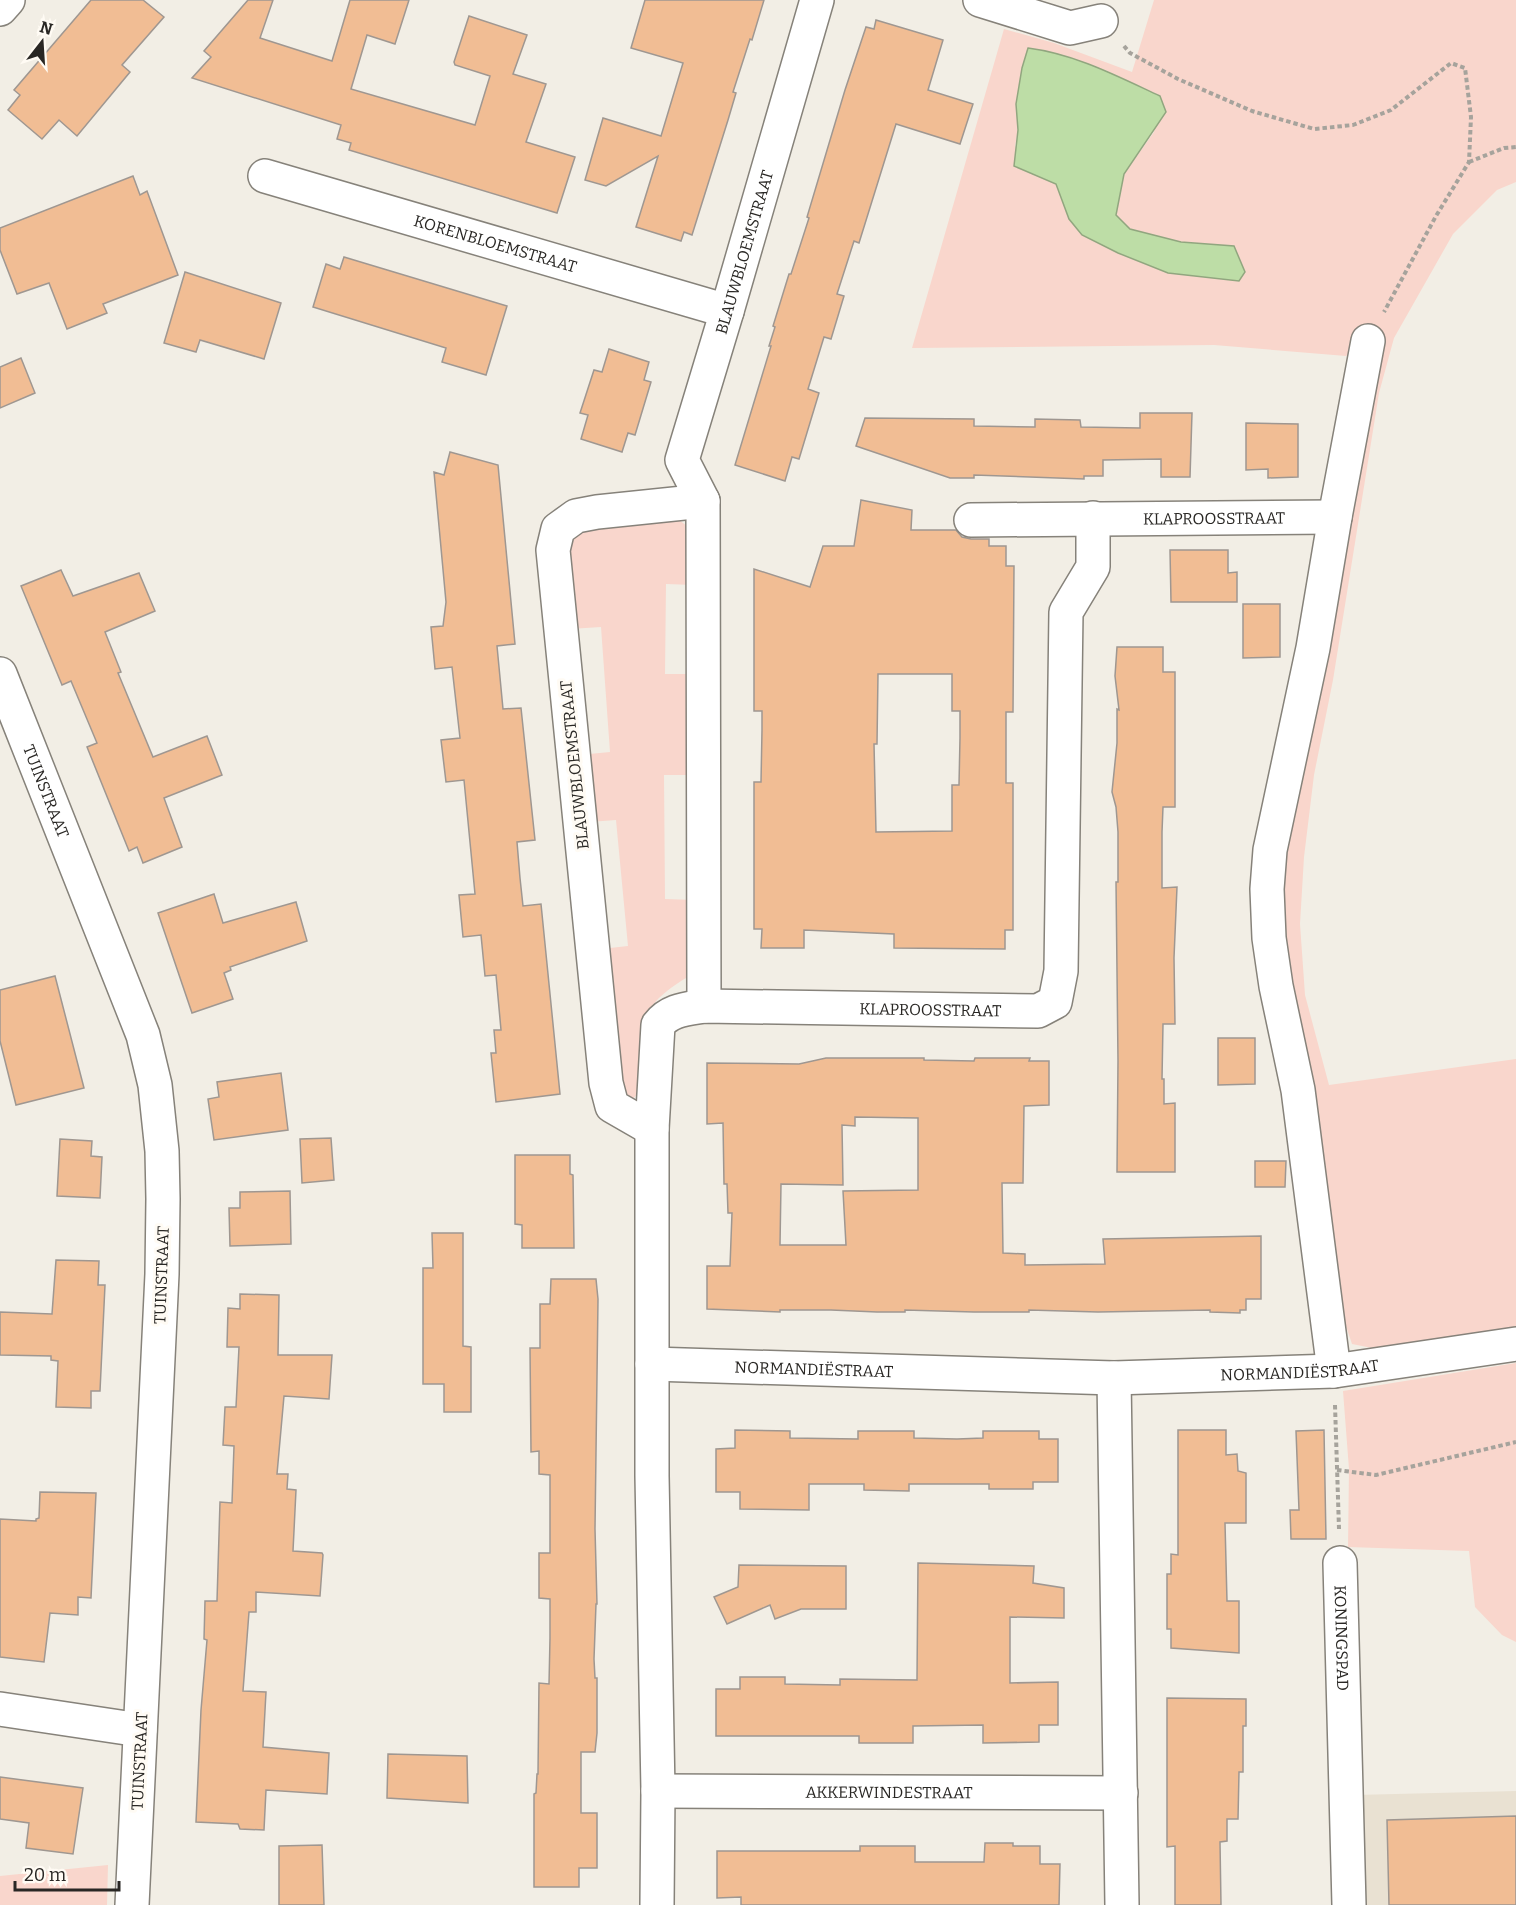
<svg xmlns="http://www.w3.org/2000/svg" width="1516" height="1905" viewBox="0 0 1516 1905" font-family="Bitter,serif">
<rect width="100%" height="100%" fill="#f2eee5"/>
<path fill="#e9e1d2" d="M 1516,1791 L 1516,1905 L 1358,1905 L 1355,1795 Z"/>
<g fill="#f9d6cc" fill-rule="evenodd">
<path d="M 1154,0 L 1516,0 L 1516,182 L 1497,190 L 1453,234 L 1394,338 L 1379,393 L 1333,680 L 1314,775 L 1304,857 L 1300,924 L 1305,995 L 1329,1085 L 1516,1059 L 1516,1327 L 1377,1349 L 1352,1344 L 1345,1323 L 1280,913 L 1280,866 L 1380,335 L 1346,356 L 1214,345 L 912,348 L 1004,29 L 1054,43 L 1132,72 ZM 1105,70 L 1160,96 L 1154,132 L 1124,174 L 1116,215 L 1130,229 L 1181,242 L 1234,246 L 1168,273 L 1118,253 L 1082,235 L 1069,219 L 1056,184 L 1015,146 L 1018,130 L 1016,104 Z"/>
<path d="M 679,520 L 687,526 L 694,585 L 666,584 L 665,674 L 693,674 L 694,775 L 664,775 L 665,899 L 694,900 L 690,965 L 686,978 C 631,1011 641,1034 640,1091 L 631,1101 L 618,1095 L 601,949 L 628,946 L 616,820 L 589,822 L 579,755 L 610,752 L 601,627 L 570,629 L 566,531 Z"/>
<path d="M 1516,1363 L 1516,1642 L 1502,1635 L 1475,1607 L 1469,1551 L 1348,1547 L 1349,1469 L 1343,1391 Z"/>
<path d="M 108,1865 L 107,1905 L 0,1905 L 0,1876 Z"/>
</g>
<path fill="#bddda6" stroke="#91a67f" stroke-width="1.5" d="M 1028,48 C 1075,54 1117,76 1160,96 L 1166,112 L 1124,174 L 1116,215 L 1130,229 L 1181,242 L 1234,246 L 1245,272 L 1239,281 L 1168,273 L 1118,253 L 1082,235 L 1069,219 L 1056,184 L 1014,166 L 1018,130 L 1016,104 L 1022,68 Z"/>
<g fill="#f1bd94" stroke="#9f9791" stroke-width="1.5" fill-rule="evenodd">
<path d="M 91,0 L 143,0 L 164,17 L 122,65 L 130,72 L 77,136 L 59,120 L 42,139 L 8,110 L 20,95 L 14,90 Z"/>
<path d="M 248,0 L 273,0 L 260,38 L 332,61 L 350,0 L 409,0 L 395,44 L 367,35 L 351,89 L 475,125 L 490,76 L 455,65 L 454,62 L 469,16 L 527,35 L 513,74 L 546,84 L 526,142 L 575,157 L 557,213 L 349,150 L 351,143 L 337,139 L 341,125 L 192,78 L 211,57 L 204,51 Z"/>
<path d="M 645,0 L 764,0 L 752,40 L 750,39 L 733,92 L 736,93 L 728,120 L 692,235 L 684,232 L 681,241 L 636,227 L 658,156 L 606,186 L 585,180 L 603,118 L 661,136 L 683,63 L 631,48 Z"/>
<path d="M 876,20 L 943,40 L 928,90 L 973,104 L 960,144 L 896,124 L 859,243 L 854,241 L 837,294 L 844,296 L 831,339 L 824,337 L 808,389 L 819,393 L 799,459 L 792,457 L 785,481 L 735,465 L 771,346 L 769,346 L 775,327 L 773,326 L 789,274 L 791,274 L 809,218 L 807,217 L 845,90 L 866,27 L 874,29 Z"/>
<path d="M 133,176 L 140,195 L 147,191 L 178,275 L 103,304 L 107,313 L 67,329 L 49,283 L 17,294 L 0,250 L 0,228 Z"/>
<path d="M 344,257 L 507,306 L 486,375 L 442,362 L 446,348 L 313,307 L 326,264 L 340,269 Z"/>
<path d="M 185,272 L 281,303 L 264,359 L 200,340 L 196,352 L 164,343 Z"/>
<path d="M 609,349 L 649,362 L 644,380 L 651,382 L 635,435 L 628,433 L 622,452 L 581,439 L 588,415 L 580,413 L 594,370 L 602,372 Z"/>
<path d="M 21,358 L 35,393 L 0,408 L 0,367 Z"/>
<path d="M 1140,413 L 1192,413 L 1190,477 L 1161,477 L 1161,459 L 1103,460 L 1103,476 L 1084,476 L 1084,479 L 974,475 L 974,478 L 950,478 L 856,446 L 865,418 L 974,419 L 974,426 L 1035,427 L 1035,419 L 1080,420 L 1081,427 L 1140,428 Z"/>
<path d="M 1246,423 L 1298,424 L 1298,477 L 1268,478 L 1268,469 L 1246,470 Z"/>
<path d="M 450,452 L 498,465 L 515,644 L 497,646 L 503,709 L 521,708 L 535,840 L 517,842 L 520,878 L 523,906 L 541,904 L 560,1094 L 496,1102 L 491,1053 L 496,1053 L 494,1030 L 501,1030 L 496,975 L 485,976 L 481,935 L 463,937 L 459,895 L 475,894 L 464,780 L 446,782 L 441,740 L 460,738 L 452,667 L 435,669 L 431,627 L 443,626 L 446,602 L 434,472 L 444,475 Z"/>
<path d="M 861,500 L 912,510 L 911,530 L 956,530 L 962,537 L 971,539 L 989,539 L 989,546 L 1006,546 L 1006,566 L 1014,566 L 1013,712 L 1006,712 L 1006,783 L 1013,783 L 1013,930 L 1005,930 L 1005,949 L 894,948 L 894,934 L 804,930 L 804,948 L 761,948 L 762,929 L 754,929 L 754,782 L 761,782 L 762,730 L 762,711 L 754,711 L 754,569 L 810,587 L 823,546 L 854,546 ZM 878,674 L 952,674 L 952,711 L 960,711 L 960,738 L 959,785 L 952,785 L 952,831 L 876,832 L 874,744 L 877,744 Z"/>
<path d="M 1170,550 L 1228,550 L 1228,573 L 1237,572 L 1237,602 L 1171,602 Z"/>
<path d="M 61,570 L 73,596 L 139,573 L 155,611 L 105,632 L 121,672 L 118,673 L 153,757 L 207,736 L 222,775 L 164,798 L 182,847 L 143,863 L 137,847 L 129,851 L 87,747 L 97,743 L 71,681 L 62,685 L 21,586 Z"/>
<path d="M 1243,604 L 1280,604 L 1280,657 L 1243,658 Z"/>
<path d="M 1117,647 L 1163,647 L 1163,672 L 1175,672 L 1175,807 L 1163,807 L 1162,832 L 1162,888 L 1177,887 L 1174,958 L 1175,1024 L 1163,1024 L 1162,1079 L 1164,1079 L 1164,1104 L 1175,1103 L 1175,1172 L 1117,1172 L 1118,1061 L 1116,882 L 1118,882 L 1118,832 L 1116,807 L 1112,792 L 1117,743 L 1117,709 L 1119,710 L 1115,676 Z"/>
<path d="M 214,894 L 223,923 L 296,902 L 307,941 L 230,967 L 231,970 L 224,973 L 233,999 L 192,1013 L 158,913 Z"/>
<path d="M 55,976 L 84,1088 L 16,1105 L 0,1041 L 0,990 Z"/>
<path d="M 1218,1038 L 1255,1038 L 1255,1084 L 1218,1085 Z"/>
<path d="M 826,1058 L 924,1058 L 924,1060 L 974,1061 L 975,1058 L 1030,1058 L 1029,1061 L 1049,1061 L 1049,1105 L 1024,1106 L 1023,1183 L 1002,1183 L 1003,1253 L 1025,1254 L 1025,1265 L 1105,1264 L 1103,1239 L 1261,1236 L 1261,1299 L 1246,1299 L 1246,1310 L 1240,1310 L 1240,1313 L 1210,1312 L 1210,1310 L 1098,1312 L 1029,1310 L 1029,1312 L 974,1312 L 905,1310 L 905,1312 L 877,1312 L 831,1310 L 780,1310 L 780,1312 L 707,1309 L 707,1266 L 730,1266 L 732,1213 L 728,1213 L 727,1184 L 724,1184 L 723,1123 L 707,1124 L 707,1063 L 799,1064 ZM 855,1117 L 918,1118 L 918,1190 L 843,1191 L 846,1245 L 780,1245 L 781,1184 L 843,1185 L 842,1125 L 855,1126 Z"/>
<path d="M 281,1073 L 288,1130 L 214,1140 L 208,1099 L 219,1097 L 217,1082 Z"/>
<path d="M 331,1138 L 334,1180 L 302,1183 L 300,1139 Z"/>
<path d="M 60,1139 L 92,1141 L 91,1156 L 102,1157 L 100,1198 L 57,1196 Z"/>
<path d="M 515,1155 L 570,1155 L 570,1174 L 573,1175 L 574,1248 L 522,1248 L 522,1225 L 515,1224 Z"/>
<path d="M 1255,1161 L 1286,1161 L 1285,1187 L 1255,1187 Z"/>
<path d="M 290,1191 L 291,1244 L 230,1246 L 229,1208 L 240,1208 L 240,1192 Z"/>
<path d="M 432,1233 L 463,1233 L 463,1346 L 471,1347 L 471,1412 L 444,1412 L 444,1384 L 423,1384 L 423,1268 L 433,1268 Z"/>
<path d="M 56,1260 L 99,1261 L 98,1285 L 105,1285 L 100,1391 L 91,1391 L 91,1408 L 56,1407 L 58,1361 L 51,1360 L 51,1356 L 0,1355 L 0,1312 L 52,1314 Z"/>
<path d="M 551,1279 L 596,1279 L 598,1299 L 595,1529 L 597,1604 L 596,1604 L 594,1659 L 595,1678 L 597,1678 L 597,1733 L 595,1752 L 581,1752 L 581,1813 L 597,1813 L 597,1868 L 579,1868 L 579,1887 L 534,1887 L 534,1794 L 536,1793 L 537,1774 L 538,1774 L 539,1683 L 549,1684 L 550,1638 L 550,1599 L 539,1598 L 539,1553 L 550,1553 L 550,1475 L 539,1474 L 539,1451 L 531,1452 L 530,1348 L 540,1348 L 540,1304 L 550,1304 Z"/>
<path d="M 240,1294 L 279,1295 L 278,1355 L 332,1355 L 329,1399 L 284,1396 L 277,1474 L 288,1474 L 287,1489 L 296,1490 L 293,1551 L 322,1553 L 323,1555 L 320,1596 L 256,1592 L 256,1612 L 249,1612 L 243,1691 L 266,1692 L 263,1747 L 329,1753 L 327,1794 L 266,1790 L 264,1830 L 240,1829 L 238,1824 L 196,1822 L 201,1710 L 207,1640 L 204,1639 L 205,1601 L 217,1601 L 220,1502 L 232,1503 L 234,1446 L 223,1445 L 225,1407 L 236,1407 L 239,1347 L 227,1347 L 228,1308 L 240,1309 Z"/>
<path d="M 735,1430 L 790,1431 L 790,1438 L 858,1439 L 858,1431 L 914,1431 L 914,1438 L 957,1439 L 983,1438 L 983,1431 L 1039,1431 L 1039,1439 L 1058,1439 L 1058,1482 L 1033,1482 L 1033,1489 L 989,1489 L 989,1484 L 909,1484 L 909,1491 L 864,1490 L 864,1484 L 809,1484 L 809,1510 L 740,1509 L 740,1492 L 716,1492 L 716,1449 L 735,1448 Z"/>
<path d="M 1178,1430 L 1226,1430 L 1226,1455 L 1237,1454 L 1238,1471 L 1246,1473 L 1246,1523 L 1225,1523 L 1227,1601 L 1239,1601 L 1239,1653 L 1171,1648 L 1171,1629 L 1167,1629 L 1167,1574 L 1171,1574 L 1171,1554 L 1178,1555 Z"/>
<path d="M 1324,1430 L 1326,1539 L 1291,1539 L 1290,1510 L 1299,1510 L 1296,1431 Z"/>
<path d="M 40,1492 L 96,1493 L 91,1598 L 78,1597 L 78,1615 L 50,1613 L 44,1662 L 0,1657 L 0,1519 L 36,1521 L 36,1519 L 39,1518 Z"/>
<path d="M 918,1563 L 1034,1566 L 1033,1583 L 1064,1588 L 1064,1618 L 1010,1617 L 1010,1683 L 1058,1682 L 1058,1725 L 1039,1725 L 1039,1742 L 983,1743 L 983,1725 L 913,1726 L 913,1743 L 859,1743 L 859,1736 L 716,1736 L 716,1689 L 740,1689 L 740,1677 L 785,1677 L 785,1684 L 840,1685 L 840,1679 L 917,1680 Z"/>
<path d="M 739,1565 L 846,1566 L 846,1609 L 801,1609 L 775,1619 L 770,1605 L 727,1624 L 714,1597 L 738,1587 Z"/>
<path d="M 1167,1698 L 1246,1699 L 1246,1726 L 1243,1726 L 1243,1772 L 1239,1772 L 1238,1819 L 1227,1819 L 1227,1841 L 1220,1842 L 1221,1905 L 1175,1905 L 1175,1846 L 1167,1847 Z"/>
<path d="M 388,1754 L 467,1756 L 468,1803 L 387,1798 Z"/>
<path d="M 0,1777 L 83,1788 L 73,1854 L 26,1848 L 29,1823 L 0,1819 Z"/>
<path d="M 1516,1816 L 1516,1905 L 1389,1905 L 1387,1820 Z"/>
<path d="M 985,1843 L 1013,1843 L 1013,1846 L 1040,1846 L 1040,1864 L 1060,1864 L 1059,1905 L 741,1905 L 741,1897 L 717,1898 L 717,1851 L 860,1851 L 860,1846 L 915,1846 L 915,1862 L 984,1862 Z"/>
<path d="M 322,1845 L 324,1905 L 279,1905 L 279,1846 Z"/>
</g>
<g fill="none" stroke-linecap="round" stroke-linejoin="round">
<g stroke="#86827a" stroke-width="36">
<g id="street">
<path d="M 980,0 L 1070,28 L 1101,21"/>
<path d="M 0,9 L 8,0"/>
<path id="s1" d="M 265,176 L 727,311"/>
<path id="s2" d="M 971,520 L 1335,517"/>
<path id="s3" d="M 0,674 L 143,1035 L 155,1085 L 162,1151 L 163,1199 L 162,1274 L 132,1905"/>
<path id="s4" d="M 704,1006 L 703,501 L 682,460 L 727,311 L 817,0"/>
<path d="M 652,1129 L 612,1106 L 606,1083 L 553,550 L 558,529 L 576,516 L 597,512 L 703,501"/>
<path id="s5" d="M 652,1364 L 1114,1378 L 1334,1371 L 1516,1344"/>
<path d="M 1334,1371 L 1298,1090 L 1276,986 L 1269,938 L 1267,889 L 1270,850 L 1313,648 L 1335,517 L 1368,341"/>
<path d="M 1114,1378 L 1122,1905"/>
<path id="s6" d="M 1340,1563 L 1349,1905"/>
<path d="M 0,1709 L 140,1730"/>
<path id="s7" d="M 658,1791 L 1121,1793"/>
<path id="s8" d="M 657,1905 L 658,1791 L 652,1476 L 652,1129 L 658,1025 C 669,1010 686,1009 704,1006 L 1038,1011 L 1055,1002 L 1061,971 L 1066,612 L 1093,567 L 1093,518"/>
</g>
</g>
<g stroke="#a6a39c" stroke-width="4" stroke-dasharray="4.5 3" stroke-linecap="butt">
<path d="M 1124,46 L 1130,53 L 1178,79 L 1252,111 L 1314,129 L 1353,125 L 1391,110 L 1451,63 L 1465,68 L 1471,117 L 1469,162 L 1436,216 L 1384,312"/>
<path d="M 1469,162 L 1504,148 L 1516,147"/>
<path d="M 1335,1405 L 1339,1529"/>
<path d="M 1337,1470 L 1376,1475 L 1516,1442"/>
</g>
<use href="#street" stroke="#fff" stroke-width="33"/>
</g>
<g text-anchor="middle" stroke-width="6" stroke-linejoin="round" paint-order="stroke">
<g font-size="16" fill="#292724" stroke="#fffbf4">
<text dy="6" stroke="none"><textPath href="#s1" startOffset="240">KORENBLOEMSTRAAT</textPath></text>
<text dy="6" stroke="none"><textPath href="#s4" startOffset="768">BLAUWBLOEMSTRAAT</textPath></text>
<text dy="6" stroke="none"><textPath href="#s2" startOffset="243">KLAPROOSSTRAAT</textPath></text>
<text transform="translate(574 765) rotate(-96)" y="6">BLAUWBLOEMSTRAAT</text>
<text dy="6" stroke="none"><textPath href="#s3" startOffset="126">TUINSTRAAT</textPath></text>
<text dy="6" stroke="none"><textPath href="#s8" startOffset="1158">KLAPROOSSTRAAT</textPath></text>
<text transform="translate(161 1275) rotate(-88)" y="6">TUINSTRAAT</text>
<text dy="6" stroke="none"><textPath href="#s5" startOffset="162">NORMANDIËSTRAAT</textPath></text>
<text dy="6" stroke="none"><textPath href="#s5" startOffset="648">NORMANDIËSTRAAT</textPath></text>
<text dy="6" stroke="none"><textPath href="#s6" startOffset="75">KONINGSPAD</textPath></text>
<text transform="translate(139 1761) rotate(-87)" y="6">TUINSTRAAT</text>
<text dy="6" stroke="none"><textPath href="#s7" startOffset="231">AKKERWINDESTRAAT</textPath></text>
</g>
</g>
<g transform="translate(42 42) rotate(17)" stroke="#fffbf4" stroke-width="4.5" paint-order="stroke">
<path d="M0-4.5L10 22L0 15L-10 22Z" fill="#292724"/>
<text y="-9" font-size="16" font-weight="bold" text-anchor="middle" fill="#292724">N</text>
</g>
<path d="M15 1881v9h104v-9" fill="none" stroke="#292724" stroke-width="3"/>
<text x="24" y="1881" font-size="18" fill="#292724" stroke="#fffbf4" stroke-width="4.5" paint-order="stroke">20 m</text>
</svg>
